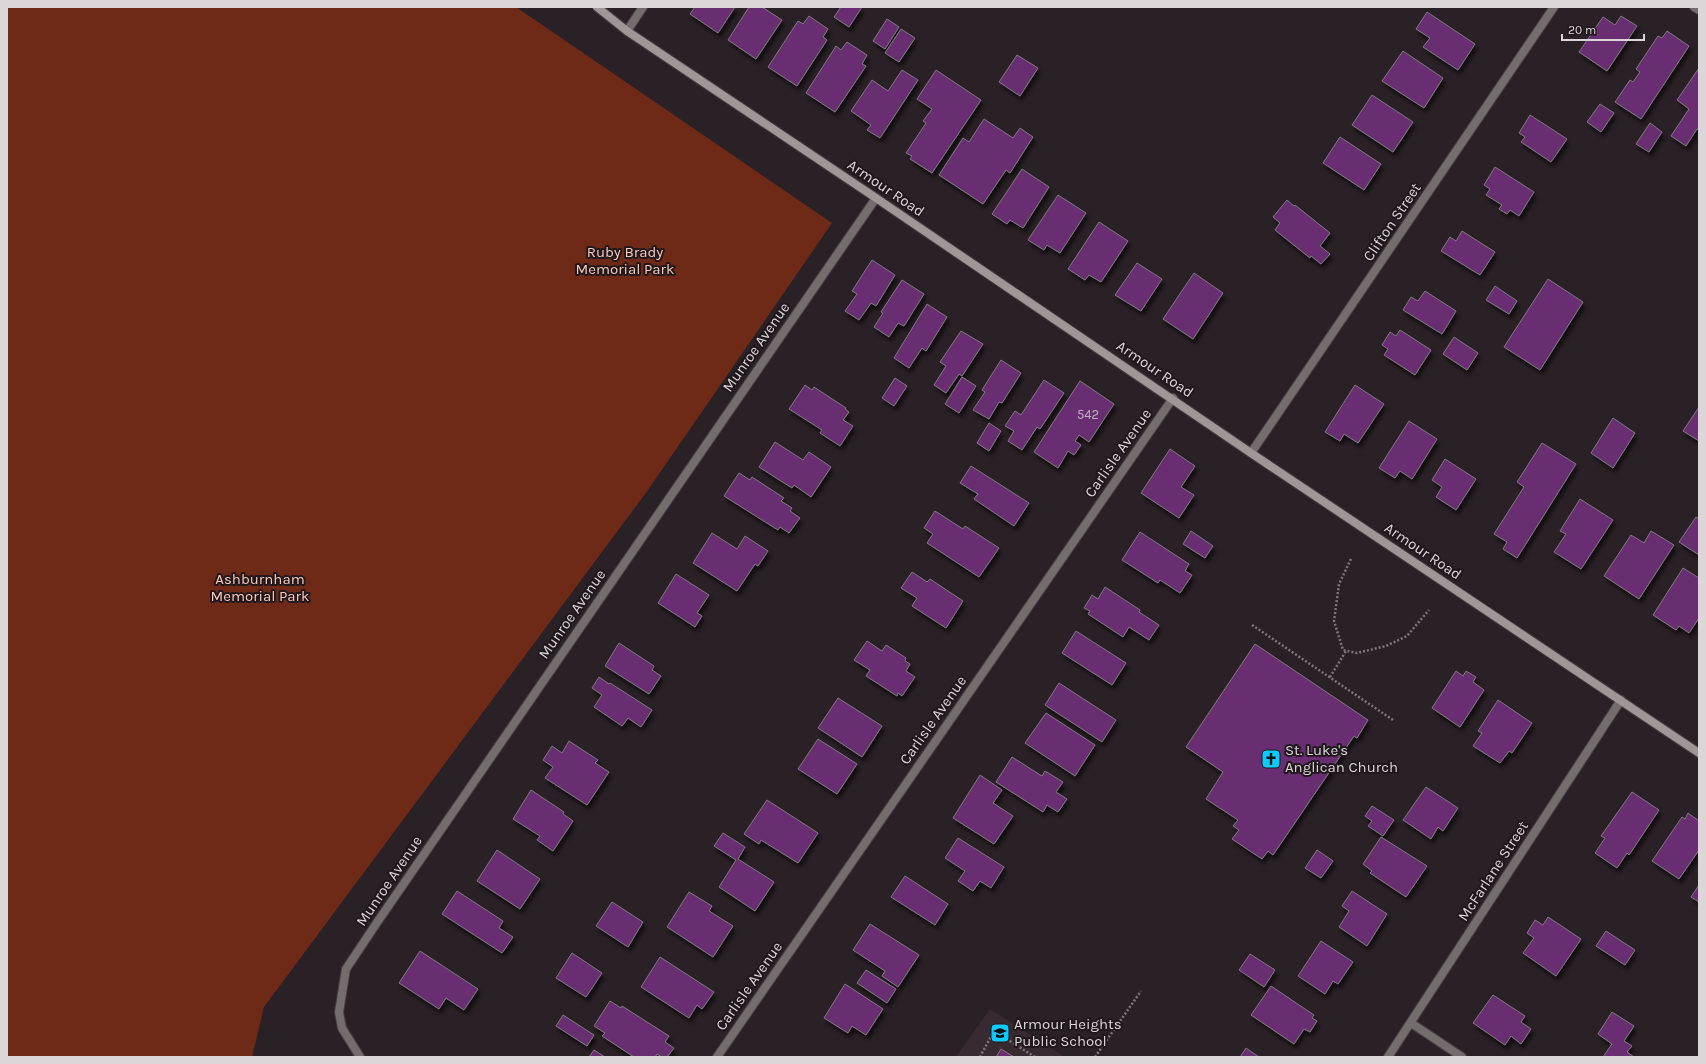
<svg xmlns="http://www.w3.org/2000/svg" width="1706" height="1064" viewBox="0 0 1706 1064" font-family="Karla,sans-serif">
<defs>
<filter id="shadow"><feDropShadow dx="2.5" dy="4.5" stdDeviation="2" flood-color="#0009"/></filter>
</defs>
<rect width="100%" height="100%" fill="#2a2126"/>
<path fill="#382a31" d="M 990,1009 L 1065,1057 L 956,1057 Z"/>
<path fill="#6e2917" d="M 7,7 L 516,7 L 832,223 L 648,490 L 264,1007 L 252,1057 L 7,1057 Z"/>
<g fill="#672f71" stroke="#807881" filter="url(#shadow)">
<path d="M 695,7 L 735,7 L 718,33 L 690,14 Z"/>
<path d="M 749,7 L 762,7 L 782,20 L 756,59 L 728,40 Z"/>
<path d="M 841,7 L 862,7 L 849,27 L 834,17 Z"/>
<path d="M 1427,12 L 1475,44 L 1458,70 L 1423,47 L 1430,38 L 1416,29 Z"/>
<path d="M 809,16 L 828,29 L 823,37 L 827,40 L 797,86 L 768,67 L 798,21 L 803,24 Z"/>
<path d="M 1621,16 L 1637,26 L 1607,71 L 1579,52 L 1603,17 L 1615,25 Z"/>
<path d="M 887,19 L 899,27 L 885,49 L 873,41 Z"/>
<path d="M 901,29 L 915,38 L 899,62 L 885,53 Z"/>
<path d="M 1667,31 L 1689,46 L 1641,119 L 1615,102 L 1630,80 L 1633,82 L 1640,72 L 1636,69 L 1658,36 L 1662,38 Z"/>
<path d="M 847,42 L 867,55 L 862,64 L 866,66 L 835,112 L 806,93 L 836,46 L 841,50 Z"/>
<path d="M 1403,51 L 1443,78 L 1424,108 L 1382,81 Z"/>
<path d="M 1017,55 L 1038,68 L 1020,96 L 999,82 Z"/>
<path d="M 1699,68 L 1699,130 L 1697,129 L 1686,146 L 1671,136 L 1689,109 L 1677,100 Z"/>
<path d="M 902,70 L 918,80 L 880,138 L 867,130 L 871,125 L 851,111 L 872,80 L 888,91 Z"/>
<path d="M 936,70 L 981,100 L 932,173 L 910,159 L 912,156 L 906,153 L 926,123 L 923,121 L 932,109 L 917,99 Z"/>
<path d="M 1372,95 L 1413,122 L 1393,152 L 1352,125 Z"/>
<path d="M 1600,104 L 1614,113 L 1601,132 L 1587,122 Z"/>
<path d="M 1530,115 L 1567,139 L 1551,162 L 1521,142 L 1525,137 L 1519,133 Z"/>
<path d="M 984,119 L 1013,138 L 1020,128 L 1033,137 L 1010,173 L 1006,170 L 983,204 L 939,175 L 963,138 L 969,142 Z"/>
<path d="M 1650,123 L 1662,132 L 1649,152 L 1636,144 Z"/>
<path d="M 1340,137 L 1381,164 L 1364,190 L 1323,163 Z"/>
<path d="M 1495,167 L 1534,192 L 1519,216 L 1510,210 L 1507,214 L 1499,209 L 1502,205 L 1486,195 L 1490,189 L 1484,185 Z"/>
<path d="M 1022,169 L 1049,187 L 1023,228 L 1010,220 L 1007,224 L 992,214 Z"/>
<path d="M 1058,195 L 1086,213 L 1060,253 L 1047,245 L 1044,250 L 1028,240 Z"/>
<path d="M 1287,200 L 1294,206 L 1295,205 L 1330,233 L 1320,246 L 1330,254 L 1321,264 L 1311,256 L 1310,258 L 1275,230 L 1280,223 L 1273,217 Z"/>
<path d="M 1099,222 L 1128,241 L 1101,282 L 1089,275 L 1085,280 L 1068,269 Z"/>
<path d="M 1462,231 L 1495,252 L 1480,275 L 1441,251 L 1450,237 L 1456,241 Z"/>
<path d="M 872,260 L 895,275 L 876,306 L 871,303 L 859,320 L 845,311 L 857,294 L 852,291 Z"/>
<path d="M 1137,263 L 1162,279 L 1141,311 L 1115,295 Z"/>
<path d="M 1194,273 L 1223,293 L 1193,339 L 1163,319 Z"/>
<path d="M 1548,279 L 1583,302 L 1540,370 L 1504,347 Z"/>
<path d="M 902,280 L 924,294 L 904,326 L 898,323 L 889,337 L 874,327 L 883,313 L 881,312 Z"/>
<path d="M 1495,286 L 1517,301 L 1509,314 L 1486,300 Z"/>
<path d="M 1425,291 L 1456,311 L 1442,334 L 1403,310 L 1411,297 L 1418,301 Z"/>
<path d="M 927,304 L 947,317 L 926,351 L 922,348 L 909,368 L 894,358 Z"/>
<path d="M 1400,330 L 1431,350 L 1415,375 L 1384,355 L 1388,349 L 1382,345 L 1390,332 L 1396,336 Z"/>
<path d="M 961,331 L 983,344 L 962,376 L 959,374 L 946,393 L 934,385 L 946,366 L 940,362 Z"/>
<path d="M 1454,337 L 1478,353 L 1467,370 L 1443,354 Z"/>
<path d="M 1001,360 L 1021,373 L 1002,403 L 999,402 L 989,419 L 973,410 L 985,392 L 982,390 Z"/>
<path d="M 962,377 L 976,386 L 959,413 L 945,404 Z"/>
<path d="M 895,378 L 907,386 L 894,406 L 882,398 Z"/>
<path d="M 1044,380 L 1064,393 L 1040,429 L 1037,427 L 1022,450 L 1008,441 L 1014,431 L 1005,426 L 1015,411 L 1021,415 Z"/>
<path d="M 1080,381 L 1114,404 L 1089,442 L 1079,435 L 1075,441 L 1081,445 L 1074,455 L 1068,451 L 1058,468 L 1034,452 Z"/>
<path d="M 805,385 L 812,390 L 814,387 L 846,408 L 845,409 L 849,412 L 843,420 L 853,426 L 840,446 L 820,433 L 822,430 L 789,409 Z"/>
<path d="M 1355,385 L 1384,404 L 1358,443 L 1344,434 L 1340,441 L 1325,432 Z"/>
<path d="M 1699,407 L 1699,441 L 1683,431 Z"/>
<path d="M 1613,418 L 1635,433 L 1613,468 L 1591,453 Z"/>
<path d="M 1409,421 L 1437,439 L 1412,479 L 1400,471 L 1395,478 L 1379,468 Z"/>
<path d="M 989,423 L 1001,431 L 989,451 L 977,443 Z"/>
<path d="M 775,442 L 803,460 L 809,452 L 831,467 L 811,497 L 794,485 L 792,488 L 759,467 Z"/>
<path d="M 1542,443 L 1576,464 L 1517,558 L 1503,549 L 1507,542 L 1494,534 L 1524,487 L 1517,482 Z"/>
<path d="M 1170,449 L 1195,466 L 1181,487 L 1194,495 L 1179,518 L 1141,493 Z"/>
<path d="M 1445,459 L 1476,479 L 1456,510 L 1436,497 L 1442,487 L 1432,480 Z"/>
<path d="M 971,466 L 1029,503 L 1014,526 L 974,499 L 978,494 L 960,483 Z"/>
<path d="M 739,473 L 750,480 L 752,477 L 784,498 L 781,501 L 792,508 L 790,511 L 800,518 L 789,533 L 780,527 L 778,530 L 724,496 Z"/>
<path d="M 1580,499 L 1613,520 L 1581,569 L 1554,552 L 1566,534 L 1560,531 Z"/>
<path d="M 935,511 L 963,529 L 965,526 L 999,548 L 979,577 L 927,543 L 933,534 L 924,528 Z"/>
<path d="M 1696,517 L 1699,519 L 1699,555 L 1679,542 Z"/>
<path d="M 1191,531 L 1213,546 L 1205,558 L 1183,544 Z"/>
<path d="M 1651,531 L 1674,545 L 1639,599 L 1604,576 L 1631,535 L 1644,543 Z"/>
<path d="M 1140,532 L 1189,564 L 1185,571 L 1192,575 L 1180,593 L 1160,580 L 1158,583 L 1122,560 Z"/>
<path d="M 712,533 L 737,549 L 745,536 L 768,551 L 758,566 L 755,564 L 737,591 L 693,563 Z"/>
<path d="M 1683,568 L 1699,578 L 1699,618 L 1689,633 L 1679,626 L 1676,630 L 1653,615 Z"/>
<path d="M 912,572 L 927,582 L 930,579 L 963,601 L 946,628 L 912,606 L 917,598 L 901,588 Z"/>
<path d="M 676,574 L 709,595 L 697,613 L 702,616 L 695,627 L 658,603 Z"/>
<path d="M 1105,587 L 1140,610 L 1139,612 L 1159,625 L 1149,640 L 1129,627 L 1123,637 L 1088,614 L 1090,611 L 1084,608 L 1092,595 L 1098,599 Z"/>
<path d="M 1076,631 L 1126,663 L 1112,685 L 1062,653 Z"/>
<path d="M 867,641 L 882,651 L 886,645 L 906,658 L 905,661 L 910,664 L 906,671 L 915,677 L 902,696 L 898,693 L 897,696 L 866,676 L 870,670 L 854,660 Z"/>
<path d="M 619,643 L 654,666 L 652,670 L 661,676 L 649,694 L 605,666 Z"/>
<path d="M 1255,644 L 1368,720 L 1357,738 L 1354,736 L 1273,855 L 1268,851 L 1262,859 L 1232,839 L 1239,830 L 1233,826 L 1238,820 L 1206,799 L 1223,772 L 1186,747 Z"/>
<path d="M 1456,671 L 1463,676 L 1466,671 L 1476,677 L 1473,682 L 1484,690 L 1460,727 L 1432,708 Z"/>
<path d="M 599,677 L 609,684 L 610,683 L 652,710 L 641,727 L 628,718 L 622,726 L 594,707 L 602,695 L 592,688 Z"/>
<path d="M 1059,683 L 1116,720 L 1102,742 L 1045,705 Z"/>
<path d="M 838,698 L 882,726 L 862,757 L 818,728 Z"/>
<path d="M 1498,700 L 1532,723 L 1512,753 L 1509,751 L 1500,763 L 1473,746 L 1482,733 L 1478,731 Z"/>
<path d="M 1046,713 L 1095,745 L 1075,776 L 1025,743 Z"/>
<path d="M 818,739 L 857,764 L 837,794 L 798,769 Z"/>
<path d="M 569,741 L 598,760 L 595,763 L 609,772 L 587,805 L 545,778 L 553,767 L 543,760 L 552,746 L 562,753 Z"/>
<path d="M 1012,757 L 1042,776 L 1045,771 L 1063,782 L 1056,792 L 1067,799 L 1058,812 L 1047,805 L 1043,812 L 996,782 Z"/>
<path d="M 980,775 L 1002,790 L 993,803 L 1013,816 L 994,844 L 953,818 Z"/>
<path d="M 1426,787 L 1458,808 L 1443,831 L 1438,827 L 1431,839 L 1403,820 Z"/>
<path d="M 531,790 L 564,812 L 563,814 L 573,821 L 553,851 L 537,840 L 540,836 L 513,819 Z"/>
<path d="M 1632,792 L 1659,810 L 1629,855 L 1627,853 L 1617,868 L 1595,853 L 1605,838 L 1601,836 Z"/>
<path d="M 767,800 L 818,833 L 798,863 L 761,840 L 759,844 L 744,834 Z"/>
<path d="M 1372,806 L 1394,820 L 1383,836 L 1368,826 L 1372,821 L 1365,816 Z"/>
<path d="M 1688,813 L 1699,821 L 1699,850 L 1679,879 L 1652,861 L 1682,817 L 1685,819 Z"/>
<path d="M 723,833 L 745,847 L 738,859 L 774,882 L 755,911 L 719,887 L 736,860 L 714,846 Z"/>
<path d="M 1381,837 L 1427,866 L 1406,897 L 1370,873 L 1372,871 L 1363,864 Z"/>
<path d="M 958,838 L 1004,867 L 991,888 L 980,881 L 973,891 L 958,881 L 965,871 L 945,858 Z"/>
<path d="M 497,850 L 540,879 L 520,909 L 477,881 Z"/>
<path d="M 1317,850 L 1333,861 L 1321,878 L 1305,868 Z"/>
<path d="M 905,876 L 948,904 L 935,925 L 891,897 Z"/>
<path d="M 1699,885 L 1699,902 L 1691,897 Z"/>
<path d="M 457,891 L 503,921 L 499,928 L 513,937 L 502,953 L 442,914 Z"/>
<path d="M 1352,891 L 1387,914 L 1367,946 L 1339,927 L 1349,911 L 1342,906 Z"/>
<path d="M 689,892 L 712,906 L 709,911 L 733,926 L 713,957 L 667,927 Z"/>
<path d="M 612,902 L 643,922 L 628,947 L 596,926 Z"/>
<path d="M 1548,917 L 1581,939 L 1556,976 L 1523,953 L 1534,938 L 1527,933 L 1535,920 L 1543,925 Z"/>
<path d="M 870,924 L 919,955 L 898,987 L 882,976 L 885,971 L 853,950 Z"/>
<path d="M 1606,931 L 1635,950 L 1625,965 L 1596,946 Z"/>
<path d="M 1321,941 L 1353,962 L 1338,984 L 1333,981 L 1325,994 L 1298,976 Z"/>
<path d="M 420,951 L 478,989 L 464,1010 L 446,998 L 439,1009 L 399,983 Z"/>
<path d="M 572,953 L 602,973 L 586,997 L 556,978 Z"/>
<path d="M 1250,954 L 1275,970 L 1264,987 L 1239,970 Z"/>
<path d="M 660,957 L 714,992 L 702,1009 L 697,1005 L 689,1018 L 641,987 Z"/>
<path d="M 866,970 L 896,989 L 887,1003 L 857,983 Z"/>
<path d="M 845,984 L 883,1009 L 866,1035 L 852,1026 L 848,1033 L 824,1018 Z"/>
<path d="M 1271,986 L 1314,1015 L 1312,1018 L 1317,1021 L 1310,1032 L 1304,1029 L 1294,1044 L 1251,1015 Z"/>
<path d="M 1493,995 L 1525,1016 L 1521,1022 L 1531,1029 L 1521,1044 L 1511,1036 L 1505,1045 L 1473,1023 Z"/>
<path d="M 610,1001 L 621,1008 L 622,1006 L 669,1036 L 665,1042 L 674,1048 L 667,1057 L 662,1057 L 657,1054 L 655,1057 L 634,1057 L 602,1036 L 605,1033 L 594,1026 Z"/>
<path d="M 1612,1012 L 1634,1026 L 1624,1041 L 1632,1046 L 1627,1052 L 1634,1057 L 1603,1057 L 1612,1044 L 1598,1034 Z"/>
<path d="M 563,1015 L 594,1035 L 587,1046 L 556,1026 Z"/>
<path d="M 1246,1048 L 1259,1057 L 1240,1057 Z"/>
<path d="M 1001,1049 L 1014,1057 L 996,1057 Z"/>
<path d="M 594,1050 L 605,1057 L 589,1057 Z"/>
</g>
<g fill="none" stroke-linecap="round" stroke-linejoin="round">
<g stroke="#463e43" stroke-width="10">
<g id="minor">
<path d="M 1694,7 L 1699,10"/>
<path d="M 627,31 L 643,7"/>
<path d="M 1251,453 L 1554,7"/>
<path d="M 1411,1023 L 1462,1057"/>
<path d="M 360,1057 L 342,1028 L 339,1012 L 346,969 L 376,924 L 876,198"/>
<path d="M 717,1057 L 1173,398"/>
</g>
</g>
<g stroke="#463e43" stroke-width="10">
<path id="tertiary" d="M 1388,1057 L 1621,700"/>
</g>
<g stroke="#463e43" stroke-width="10">
<path id="secondary" d="M 597,7 L 627,31 L 876,198 L 1251,453 L 1699,753"/>
</g>
<g stroke="#7e777b" stroke-width="2.5" stroke-dasharray="2 2" stroke-linecap="butt">
<path d="M 1351,559 L 1339,584 L 1334,621 L 1343,650 L 1357,653 L 1386,646 L 1407,636 L 1429,610"/>
<path d="M 1252,625 L 1393,720"/>
<path d="M 1330,677 L 1346,651"/>
<path d="M 980,1057 L 994,1031 L 1035,1057"/>
<path d="M 1095,1057 L 1141,991"/>
</g>
<use href="#minor" stroke="#736d6e" stroke-width="8"/>
<use href="#tertiary" stroke="#736d6e" stroke-width="8"/>
<use href="#secondary" stroke="#9f9797" stroke-width="8"/>
</g>
<defs>
<g id="church-square" transform="scale(1)"><rect x="-9" y="-9" width="18" height="18" rx="4" fill="#0dcafa" stroke="#20181c"/><path d="M-1.2-6h2.4v3.5h3.3v2.4h-3.3V6h-2.4V-.1h-3.3v-2.4h3.3Z" fill="#111"/></g>
<g id="school-square" transform="scale(1)"><rect x="-9" y="-9" width="18" height="18" rx="4" fill="#0dcafa" stroke="#20181c"/><path d="M0-5L7-2L0 1L-7-2ZM-4 1L0 2.5L4 1V4Q0 6-4 4Z" fill="#111"/></g>
</defs>
<g fill-rule="evenodd">
<use href="#church-square" x="1271" y="759"/>
<use href="#school-square" x="1000" y="1033"/>
</g>
<g text-anchor="middle" stroke-width="4" stroke-linejoin="round" paint-order="stroke">
<g font-size="13" fill="#bfacbf">
<text x="1088" y="419">542</text>
</g>
<g font-size="15" fill="#dcd6d9" stroke="#20181c">
<text transform="translate(886 188) rotate(34)" y="5">Armour Road</text>
<text transform="translate(1392 222) rotate(-56)" y="5">Clifton Street</text>
<text transform="translate(756 347) rotate(-55)" y="5">Munroe Avenue</text>
<text transform="translate(1155 369) rotate(34)" y="5">Armour Road</text>
<text transform="translate(1118 453) rotate(-55)" y="5">Carlisle Avenue</text>
<text transform="translate(1423 551) rotate(34)" y="5">Armour Road</text>
<text transform="translate(572 614) rotate(-55)" y="5">Munroe Avenue</text>
<text transform="translate(933 720) rotate(-55)" y="5">Carlisle Avenue</text>
<text transform="translate(1493 871) rotate(-57)" y="5">McFarlane Street</text>
<text transform="translate(389 881) rotate(-56)" y="5">Munroe Avenue</text>
<text transform="translate(749 986) rotate(-55)" y="5">Carlisle Avenue</text>
</g>
<g font-size="15" fill="#fccabc" stroke="#20181c">
<text x="625" y="257">Ruby Brady<tspan x="625" dy="17">Memorial Park</tspan></text>
<text x="260" y="584">Ashburnham<tspan x="260" dy="17">Memorial Park</tspan></text>
</g>
<g font-size="15" fill="#dcd6d9" stroke="#20181c" text-anchor="start">
<text x="1285" y="755">St. Luke's<tspan x="1285" dy="17">Anglican Church</tspan></text>
<text x="1014" y="1029">Armour Heights<tspan x="1014" dy="17">Public School</tspan></text>
</g>
</g>
<rect width="1706" height="1064" fill="none" stroke="#dcd6d9" stroke-width="16"/>
<path d="M1562 34v6h82v-6" fill="none" stroke="#dcd6d9" stroke-width="2"/>
<text x="1568" y="34" font-size="12" fill="#dcd6d9" stroke="#20181c" stroke-width="3" paint-order="stroke">20 m</text>
</svg>
